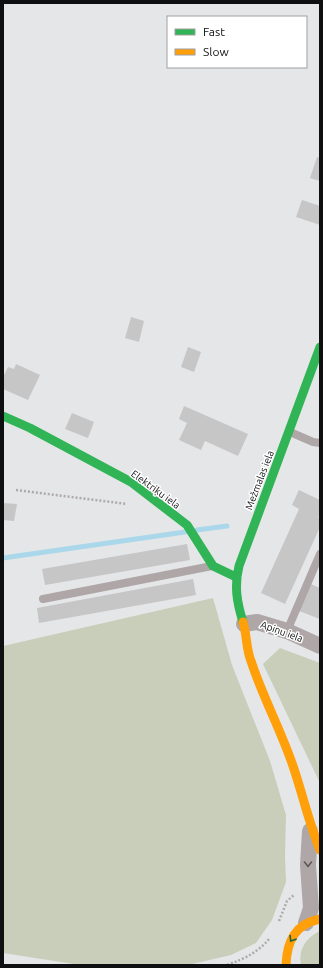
<svg xmlns="http://www.w3.org/2000/svg" width="323" height="968" viewBox="0 0 323 968" font-family="Ubuntu,sans-serif">
<rect width="100%" height="100%" fill="#e5e6e8"/>
<g fill="#c8ceb9">
<path d="M 213,598 L 232,665 L 270,761 L 286,815 L 285,856 L 286,882 L 272,920 L 256,943 L 231,955 L 188,965 L 80,965 L 3,953 L 3,646 Z"/>
<path d="M 280,648 L 320,663 L 320,783 L 263,664 Z"/>
<path d="M 320,931 L 320,965 L 301,965 C 298,949 306,938 320,931 Z"/>
</g>
<g fill="none" stroke-linecap="round" stroke-linejoin="round">
<g stroke="#aad8ea" stroke-width="5">
<path d="M 197,530 L 227,526"/>
<path d="M 3,558 L 185,532"/>
</g>
</g>
<g fill="#c6c6c6">
<path d="M 317,157 L 320,158 L 320,181 L 310,178 Z"/>
<path d="M 302,200 L 320,206 L 320,225 L 296,217 Z"/>
<path d="M 131,317 L 144,321 L 139,342 L 125,338 Z"/>
<path d="M 188,347 L 201,352 L 194,372 L 181,367 Z"/>
<path d="M 16,364 L 40,375 L 28,400 L 3,389 L 3,377 L 8,367 L 14,369 Z"/>
<path d="M 184,406 L 248,434 L 238,456 L 205,441 L 201,450 L 179,440 L 187,423 L 179,419 Z"/>
<path d="M 72,413 L 94,422 L 88,438 L 65,429 Z"/>
<path d="M 299,490 L 320,500 L 320,514 L 318,517 L 320,518 L 320,527 L 285,604 L 261,593 L 299,509 L 292,505 Z"/>
<path d="M 3,503 L 17,504 L 14,521 L 3,520 Z"/>
<path d="M 187,544 L 190,560 L 45,585 L 42,569 Z"/>
<path d="M 193,579 L 196,595 L 39,623 L 37,608 Z"/>
<path d="M 311,584 L 320,588 L 320,619 L 299,611 Z"/>
</g>
<g fill="none" stroke-linecap="round" stroke-linejoin="round">
<g stroke="#aeaaab" stroke-width="2.5" stroke-dasharray="2 2" stroke-linecap="butt">
<path d="M 16,490 L 127,504"/>
<path d="M 279,921 L 287,901 L 294,895"/>
<path d="M 227,965 C 246,958 257,953 270,938"/>
</g>
<g stroke="#aea6a7" stroke-width="8">
<path d="M 290,432 L 313,442 L 320,443"/>
<path d="M 43,599 L 212,566"/>
<path d="M 287,631 L 320,554"/>
</g>
<g stroke="#aea6a7" stroke-width="16">
<path d="M 244,624 L 257,622 L 287,631 L 320,646"/>
<path d="M 306,923 L 311,908 L 308,865 L 310,831"/>
</g>
<g stroke="#30b455" stroke-width="9">
<path d="M 3,416 L 30,428 L 131,482 L 187,525 L 213,566 L 236,577"/>
<path d="M 243,622 C 237,603 234,586 239,566 L 320,347"/>
</g>
<g stroke="#ff9f0a" stroke-width="9">
<path d="M 243,622 C 247,635 246,649 251,661 C 263,698 282,732 294,769 C 303,796 309,823 320,850"/>
<path d="M 286,965 C 287,941 295,924 320,919"/>
</g>
</g>
<defs><path id="oneway-chevron" d="M-2-3.5L2.5 0L-2 3.5" fill="none" stroke-width="1.6" stroke-linecap="round" stroke-linejoin="round"/></defs>
<use stroke="#5e5a5c" href="#oneway-chevron" transform="translate(308 864) rotate(90)"/>
<use stroke="#1f6232" href="#oneway-chevron" transform="translate(292 939) rotate(122)"/>
<g text-anchor="middle" stroke-width="3" stroke-linejoin="round" paint-order="stroke">
<g font-size="10" fill="#0e0f10" stroke="#fff">
<text transform="translate(259 480) rotate(-69)" y="4">Mežmalas iela</text>
<text transform="translate(156 489) rotate(36)" y="4">Elektriķu iela</text>
<text transform="translate(282 631) rotate(20)" y="4">Apiņu iela</text>
</g>
</g>
<rect width="323" height="968" fill="none" stroke="#0e0f10" stroke-width="8"/>
<rect x="167" y="16" width="140" height="52" fill="#ffffff" stroke="#9f9f9f"/>
<rect x="175" y="29" width="20" height="6" fill="#30b455" stroke="#9f9f9f"/>
<text x="203" y="36" font-size="12" fill="#0e0f10">Fast</text>
<rect x="175" y="49" width="20" height="6" fill="#ff9f0a" stroke="#9f9f9f"/>
<text x="203" y="56" font-size="12" fill="#0e0f10">Slow</text>
</svg>
